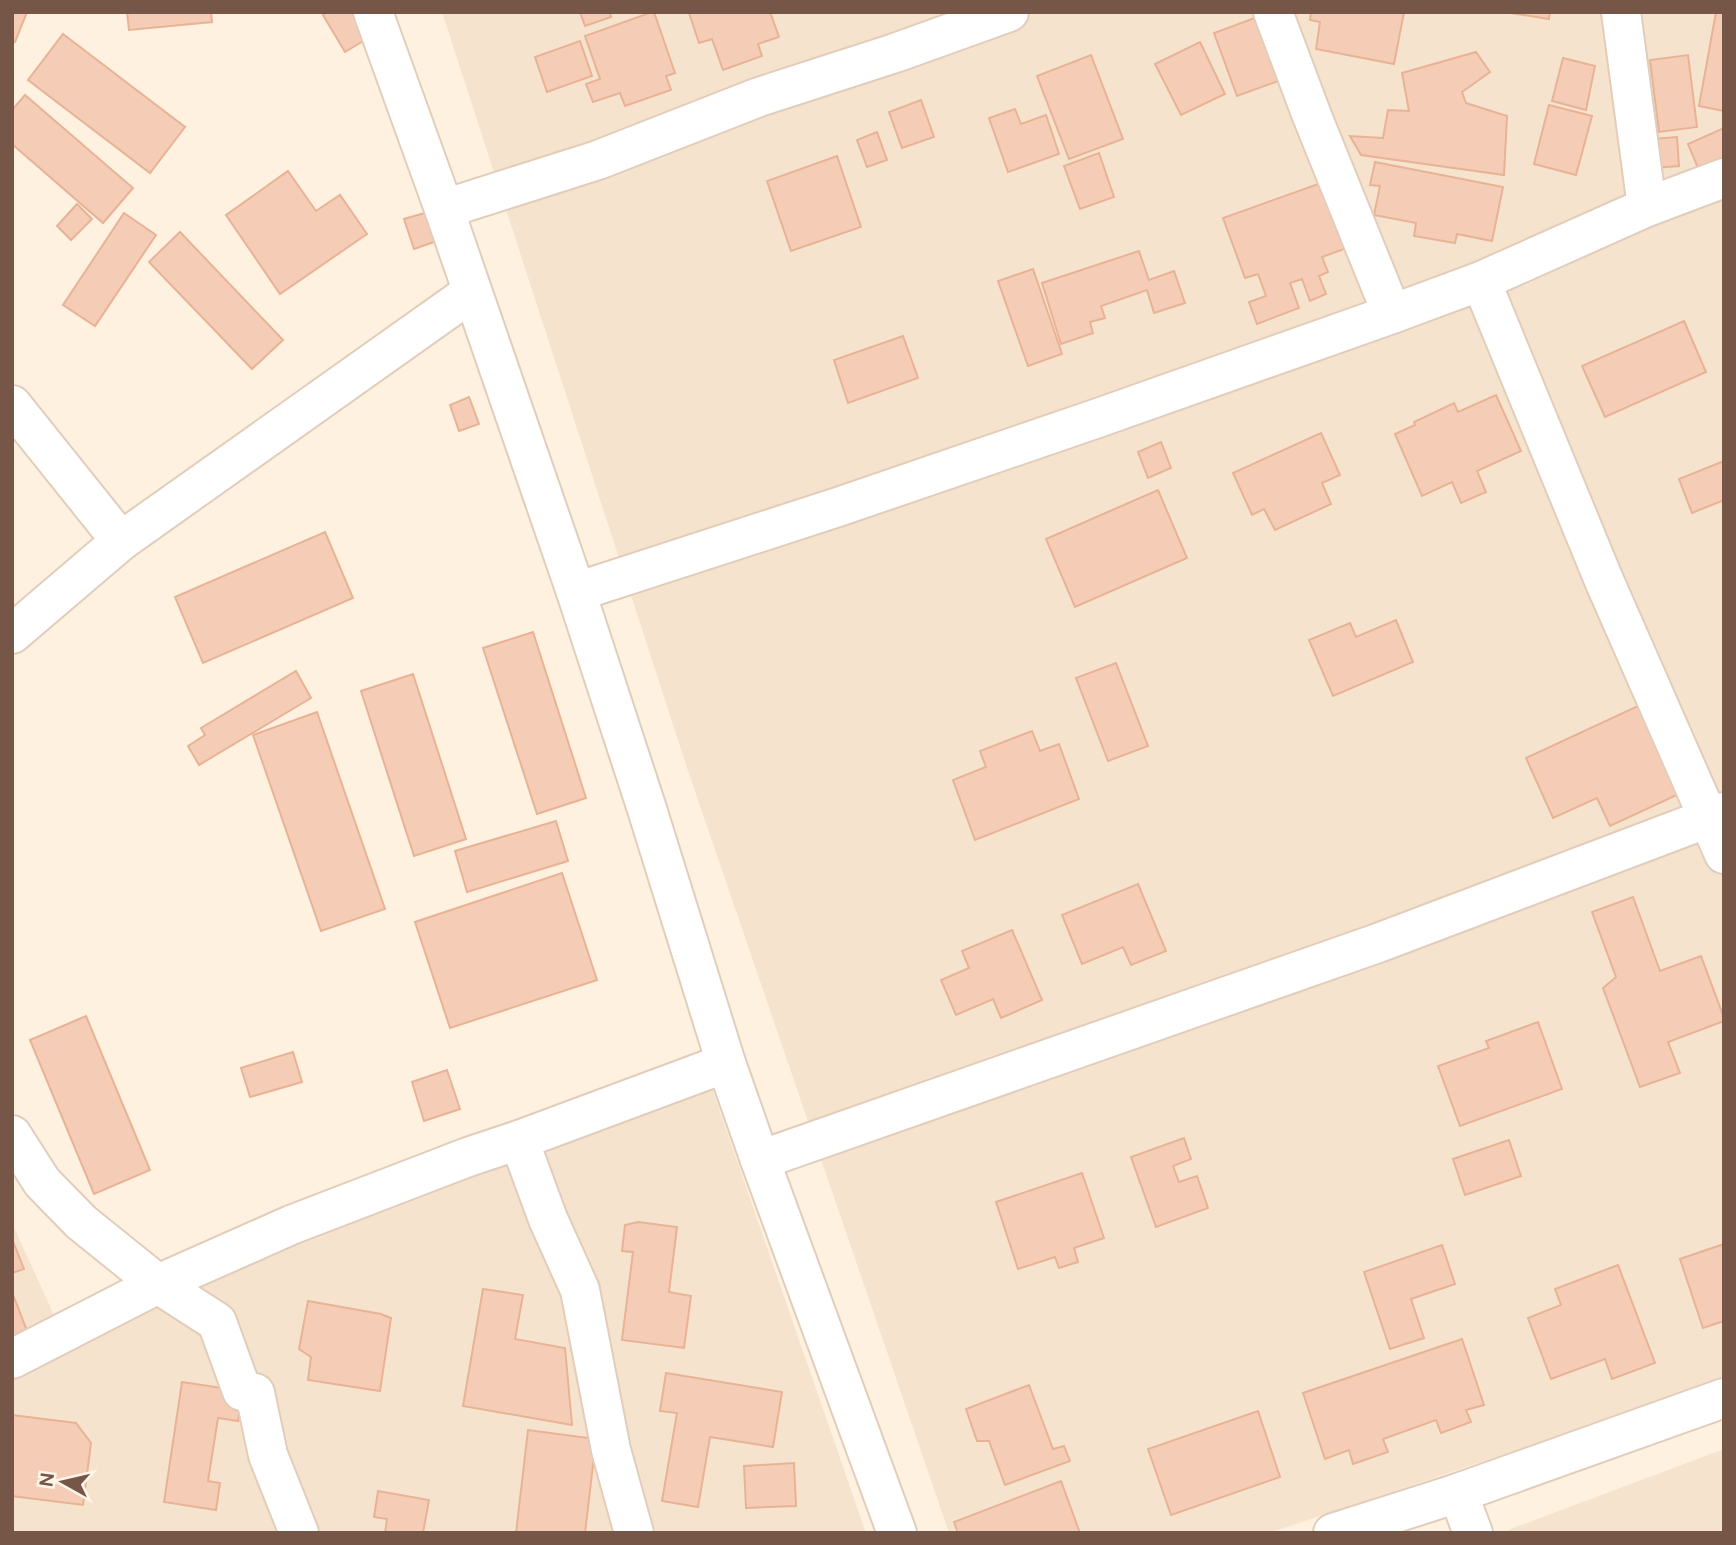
<svg xmlns="http://www.w3.org/2000/svg" width="1736" height="1545" viewBox="0 0 1736 1545" font-family="'DM Sans',sans-serif">
<rect width="100%" height="100%" fill="#fef1e0"/>
<g fill="#f6e3ce">
<path d="M 442,12 L 1724,12 L 1724,1376 L 1511,1452 L 1269,1533 L 949,1533 L 687,768 Z"/>
<path d="M 709,1080 L 866,1533 L 12,1533 L 12,1223 L 54,1315 Z"/>
<path d="M 1724,1449 L 1724,1533 L 1509,1533 L 1508,1530 Z"/>
</g>
<g fill="#f5cdb6" stroke="#e8b395" stroke-width="2">
<path d="M 12,12 L 27,12 L 15,42 L 12,41 Z"/>
<path d="M 127,12 L 211,12 L 212,22 L 129,30 Z"/>
<path d="M 328,12 L 363,12 L 375,34 L 345,52 L 323,15 Z"/>
<path d="M 580,12 L 610,12 L 611,17 L 585,26 Z"/>
<path d="M 652,12 L 654,12 L 675,73 L 666,76 L 671,90 L 625,106 L 620,93 L 593,102 L 586,84 L 600,79 L 585,36 Z"/>
<path d="M 692,12 L 770,12 L 779,37 L 758,44 L 762,56 L 723,70 L 712,39 L 699,43 L 689,13 Z"/>
<path d="M 1311,12 L 1404,12 L 1394,64 L 1316,49 L 1320,22 L 1310,20 Z"/>
<path d="M 1504,12 L 1550,12 L 1549,19 Z"/>
<path d="M 1716,12 L 1724,12 L 1724,111 L 1699,106 Z"/>
<path d="M 1268,13 L 1292,76 L 1237,96 L 1214,33 Z"/>
<path d="M 63,34 L 185,127 L 150,173 L 28,80 Z"/>
<path d="M 580,41 L 592,76 L 547,92 L 535,57 Z"/>
<path d="M 1200,42 L 1225,94 L 1181,115 L 1155,64 Z"/>
<path d="M 1476,52 L 1490,72 L 1462,92 L 1466,103 L 1507,116 L 1504,175 L 1361,155 L 1350,136 L 1383,138 L 1388,110 L 1409,111 L 1402,73 Z"/>
<path d="M 1091,55 L 1123,139 L 1069,159 L 1037,76 Z"/>
<path d="M 1688,55 L 1697,127 L 1659,132 L 1650,60 Z"/>
<path d="M 1563,58 L 1595,66 L 1586,110 L 1552,101 Z"/>
<path d="M 25,95 L 133,188 L 103,223 L 12,144 L 12,110 Z"/>
<path d="M 921,100 L 934,137 L 902,148 L 889,112 Z"/>
<path d="M 1549,105 L 1592,116 L 1576,175 L 1534,164 Z"/>
<path d="M 1015,109 L 1021,124 L 1046,115 L 1059,154 L 1008,172 L 989,118 Z"/>
<path d="M 1724,128 L 1724,157 L 1698,168 L 1688,144 Z"/>
<path d="M 877,132 L 887,160 L 867,167 L 857,140 Z"/>
<path d="M 1677,137 L 1679,166 L 1654,168 L 1652,139 Z"/>
<path d="M 1099,153 L 1114,197 L 1080,209 L 1064,166 Z"/>
<path d="M 837,156 L 861,227 L 791,251 L 767,181 Z"/>
<path d="M 1375,162 L 1503,187 L 1492,241 L 1457,234 L 1455,243 L 1414,236 L 1416,223 L 1374,215 L 1380,186 L 1370,185 Z"/>
<path d="M 288,171 L 316,211 L 340,195 L 367,234 L 280,294 L 226,215 Z"/>
<path d="M 1335,178 L 1358,244 L 1322,257 L 1328,272 L 1319,276 L 1326,294 L 1310,301 L 1302,279 L 1290,283 L 1299,308 L 1257,324 L 1249,302 L 1266,296 L 1258,274 L 1245,278 L 1223,218 Z"/>
<path d="M 77,204 L 92,219 L 71,240 L 57,226 Z"/>
<path d="M 428,212 L 437,241 L 414,249 L 404,219 Z"/>
<path d="M 124,213 L 156,235 L 95,326 L 63,305 Z"/>
<path d="M 180,232 L 283,340 L 252,369 L 149,262 Z"/>
<path d="M 1139,251 L 1149,280 L 1174,271 L 1185,303 L 1154,313 L 1147,290 L 1101,306 L 1105,318 L 1090,322 L 1093,333 L 1061,344 L 1042,283 Z"/>
<path d="M 1033,269 L 1062,354 L 1028,366 L 998,281 Z"/>
<path d="M 1684,321 L 1706,372 L 1605,417 L 1582,366 Z"/>
<path d="M 903,336 L 918,378 L 848,403 L 834,360 Z"/>
<path d="M 1496,395 L 1521,451 L 1477,471 L 1486,492 L 1461,503 L 1452,482 L 1422,496 L 1395,434 L 1415,425 L 1414,422 L 1454,403 L 1458,412 Z"/>
<path d="M 469,397 L 479,424 L 459,431 L 450,405 Z"/>
<path d="M 1321,433 L 1340,475 L 1322,483 L 1331,504 L 1275,530 L 1264,509 L 1252,515 L 1233,473 Z"/>
<path d="M 1161,442 L 1171,468 L 1148,478 L 1138,452 Z"/>
<path d="M 1724,461 L 1724,500 L 1692,513 L 1679,479 Z"/>
<path d="M 1158,490 L 1187,558 L 1075,607 L 1046,539 Z"/>
<path d="M 325,532 L 353,598 L 203,663 L 175,597 Z"/>
<path d="M 1396,620 L 1413,662 L 1333,696 L 1309,640 L 1350,623 L 1356,637 Z"/>
<path d="M 533,632 L 586,798 L 537,814 L 483,648 Z"/>
<path d="M 1116,663 L 1148,746 L 1108,761 L 1076,678 Z"/>
<path d="M 296,671 L 311,698 L 199,765 L 188,746 L 205,735 L 201,728 Z"/>
<path d="M 413,674 L 466,839 L 414,856 L 361,691 Z"/>
<path d="M 1640,705 L 1681,793 L 1610,826 L 1597,798 L 1553,818 L 1526,758 Z"/>
<path d="M 317,712 L 385,909 L 321,931 L 253,735 Z"/>
<path d="M 1032,731 L 1040,751 L 1059,744 L 1079,799 L 975,840 L 953,780 L 986,767 L 980,751 Z"/>
<path d="M 556,821 L 568,861 L 467,892 L 455,851 Z"/>
<path d="M 562,873 L 597,980 L 450,1028 L 415,922 Z"/>
<path d="M 1138,884 L 1166,951 L 1131,965 L 1123,947 L 1082,964 L 1062,915 Z"/>
<path d="M 1633,897 L 1660,971 L 1701,956 L 1724,1018 L 1724,1021 L 1668,1042 L 1680,1073 L 1640,1087 L 1603,988 L 1616,977 L 1592,912 Z"/>
<path d="M 1012,930 L 1042,1000 L 1001,1018 L 993,999 L 956,1015 L 941,980 L 969,968 L 962,951 Z"/>
<path d="M 86,1016 L 150,1170 L 94,1194 L 30,1040 Z"/>
<path d="M 1538,1022 L 1562,1089 L 1460,1126 L 1438,1066 L 1489,1048 L 1486,1041 Z"/>
<path d="M 293,1052 L 302,1082 L 250,1097 L 241,1068 Z"/>
<path d="M 447,1070 L 460,1109 L 424,1121 L 412,1082 Z"/>
<path d="M 1184,1138 L 1191,1159 L 1173,1166 L 1179,1182 L 1197,1176 L 1208,1208 L 1156,1227 L 1131,1157 Z"/>
<path d="M 1509,1140 L 1521,1176 L 1465,1195 L 1453,1159 Z"/>
<path d="M 1082,1173 L 1104,1238 L 1074,1248 L 1078,1262 L 1059,1268 L 1055,1257 L 1018,1269 L 996,1202 Z"/>
<path d="M 638,1222 L 677,1227 L 669,1292 L 691,1296 L 684,1348 L 622,1340 L 633,1252 L 622,1251 L 625,1225 Z"/>
<path d="M 12,1239 L 24,1269 L 12,1273 Z"/>
<path d="M 1724,1244 L 1724,1321 L 1703,1328 L 1680,1259 Z"/>
<path d="M 1442,1245 L 1455,1284 L 1411,1299 L 1424,1338 L 1390,1349 L 1364,1272 Z"/>
<path d="M 1618,1265 L 1655,1363 L 1612,1379 L 1605,1359 L 1551,1379 L 1528,1318 L 1561,1305 L 1555,1289 Z"/>
<path d="M 483,1289 L 523,1295 L 515,1339 L 565,1348 L 572,1425 L 463,1406 Z"/>
<path d="M 12,1292 L 27,1331 L 12,1336 Z"/>
<path d="M 308,1301 L 381,1314 L 391,1318 L 380,1391 L 308,1380 L 311,1357 L 299,1349 Z"/>
<path d="M 1462,1339 L 1484,1405 L 1466,1410 L 1471,1422 L 1441,1433 L 1436,1420 L 1383,1439 L 1388,1452 L 1353,1464 L 1349,1450 L 1325,1459 L 1303,1393 Z"/>
<path d="M 666,1373 L 782,1392 L 773,1447 L 710,1437 L 698,1507 L 662,1501 L 677,1413 L 660,1411 Z"/>
<path d="M 182,1382 L 242,1391 L 238,1421 L 218,1418 L 208,1481 L 220,1483 L 216,1510 L 164,1502 Z"/>
<path d="M 1029,1385 L 1053,1449 L 1064,1446 L 1070,1461 L 1005,1485 L 989,1441 L 977,1441 L 966,1409 Z"/>
<path d="M 1258,1411 L 1280,1477 L 1171,1515 L 1148,1449 Z"/>
<path d="M 12,1415 L 76,1423 L 91,1443 L 83,1505 L 12,1496 Z"/>
<path d="M 528,1430 L 596,1439 L 585,1533 L 516,1533 Z"/>
<path d="M 794,1463 L 796,1506 L 746,1508 L 744,1466 Z"/>
<path d="M 1061,1481 L 1080,1533 L 958,1533 L 954,1522 Z"/>
<path d="M 378,1491 L 429,1500 L 423,1533 L 385,1533 L 387,1519 L 374,1517 Z"/>
</g>
<g fill="none" stroke-linecap="round" stroke-linejoin="round">
<g stroke="#e2cdbb" stroke-width="42">
<g id="minor">
<path d="M 373,12 L 444,209 L 576,592 L 646,806 L 726,1063 L 760,1160 L 897,1533"/>
<path d="M 1273,12 L 1312,116 L 1392,314"/>
<path d="M 1621,12 L 1647,207"/>
<path d="M 444,209 L 598,160 L 759,97 L 895,53 L 1009,12"/>
<path d="M 1481,281 L 1603,578 L 1724,854"/>
<path d="M 12,405 L 121,541"/>
<path d="M 576,592 L 838,507 L 1098,418 L 1392,314 L 1481,281 L 1647,207 L 1724,178"/>
<path d="M 12,634 L 121,541 L 472,292"/>
<path d="M 12,1135 L 42,1182 L 81,1222 L 158,1284 L 217,1322 L 242,1391 L 255,1393 L 268,1455 L 299,1533"/>
<path d="M 519,1140 L 548,1219 L 580,1290 L 611,1450 L 634,1533"/>
<path d="M 760,1160 L 1378,943 L 1724,812"/>
<path d="M 12,1359 L 158,1284 L 291,1225 L 468,1157 L 519,1140 L 726,1063"/>
<path d="M 1458,1493 L 1473,1533"/>
<path d="M 1333,1533 L 1458,1493 L 1724,1398"/>
</g>
</g>
<use href="#minor" stroke="#fff" stroke-width="38"/>
</g>
<rect width="1736" height="1545" fill="none" stroke="#765646" stroke-width="28"/>
<g transform="translate(63 1482) rotate(278)" stroke="#fff5e8" stroke-width="5" paint-order="stroke">
<path d="M0-5L12 26L0 18L-12 26Z" fill="#765646"/>
<text y="-10" font-size="19" font-weight="bold" text-anchor="middle" fill="#765646">N</text>
</g>
</svg>
